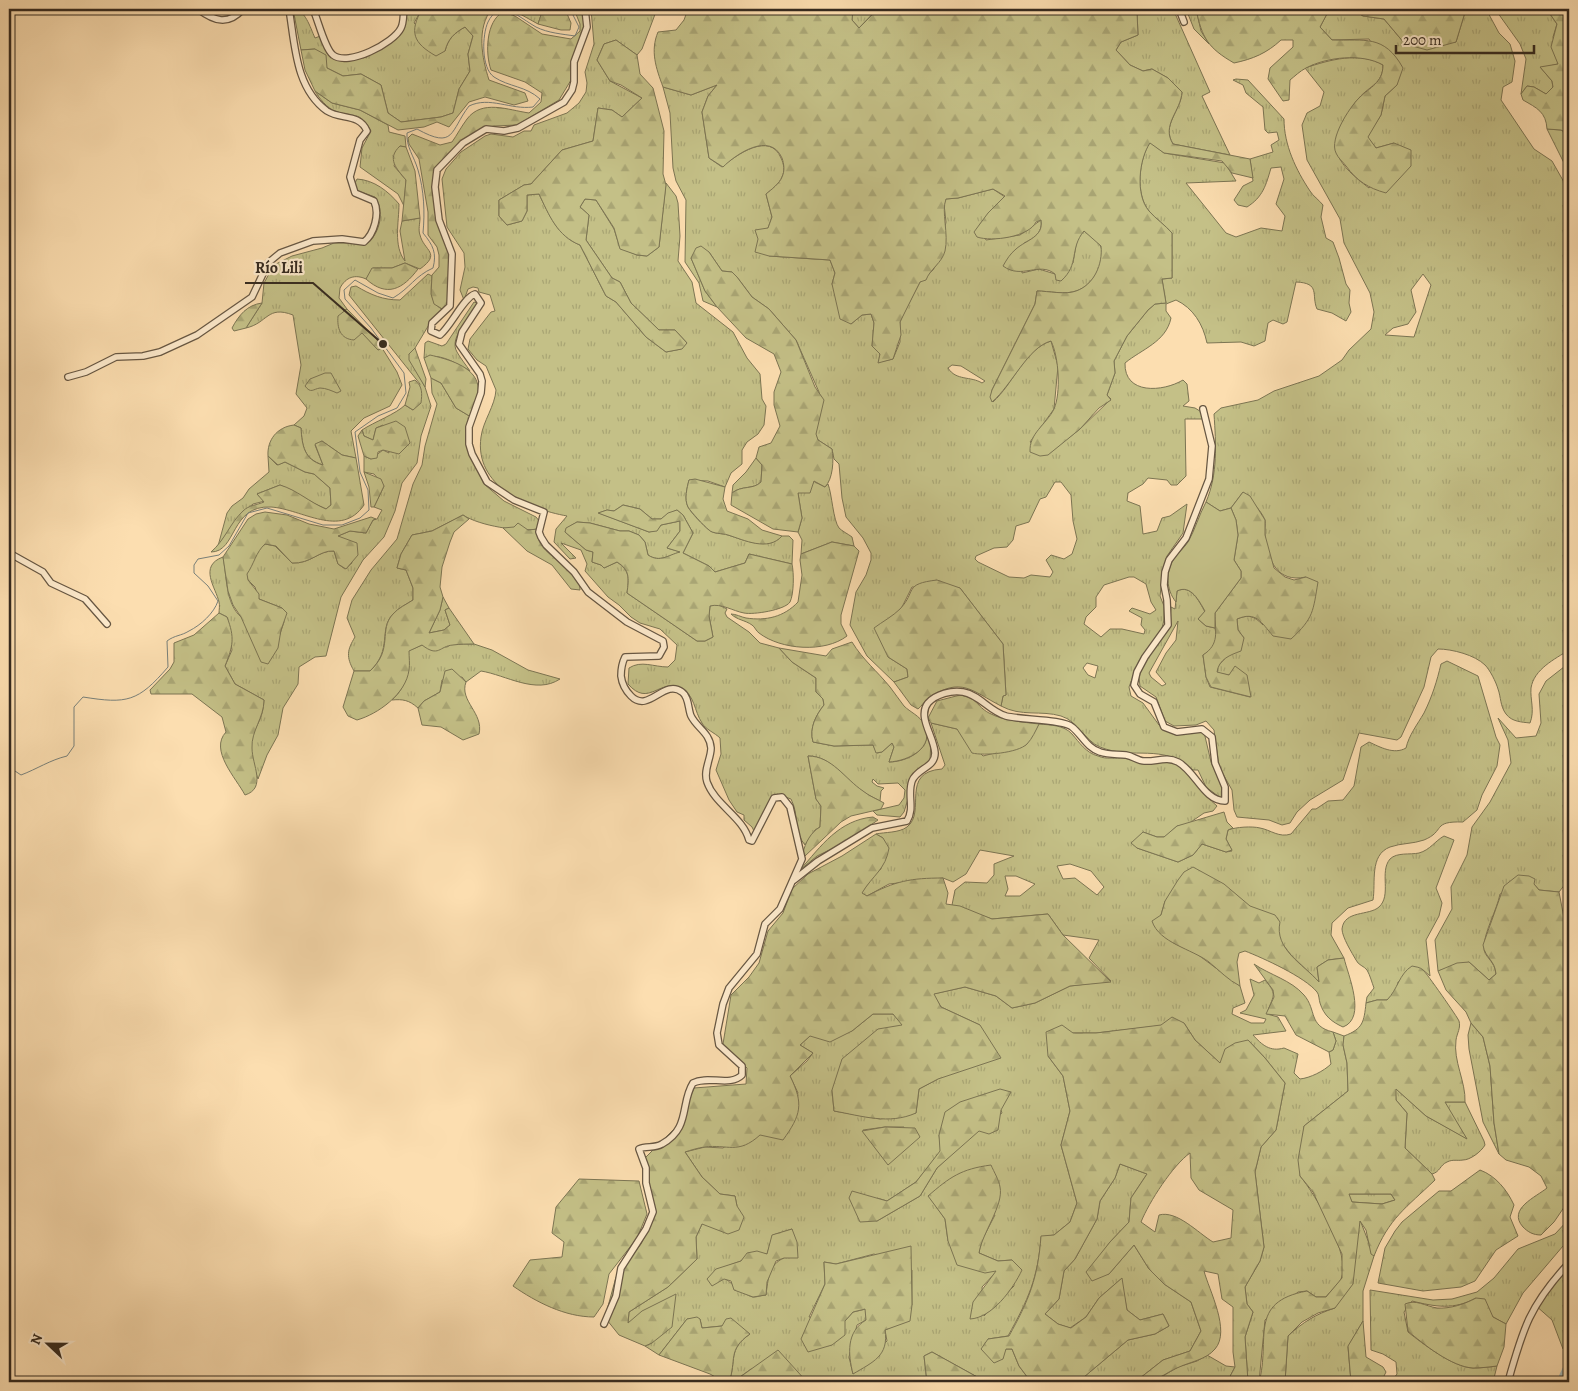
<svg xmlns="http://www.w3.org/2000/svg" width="1578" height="1391" viewBox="0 0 1578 1391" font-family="Alegreya,serif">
<defs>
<pattern id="grass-tufts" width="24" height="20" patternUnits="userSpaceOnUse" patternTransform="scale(1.25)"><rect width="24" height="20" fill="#c4c087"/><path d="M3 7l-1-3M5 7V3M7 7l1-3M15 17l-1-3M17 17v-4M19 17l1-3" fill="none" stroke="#a9a574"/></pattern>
<pattern id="forest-firs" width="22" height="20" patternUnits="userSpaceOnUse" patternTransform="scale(1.25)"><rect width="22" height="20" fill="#c4c087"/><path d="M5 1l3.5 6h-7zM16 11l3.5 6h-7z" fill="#a9a574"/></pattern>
</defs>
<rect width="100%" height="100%" fill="#fcdeb0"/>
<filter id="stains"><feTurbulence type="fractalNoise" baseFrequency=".004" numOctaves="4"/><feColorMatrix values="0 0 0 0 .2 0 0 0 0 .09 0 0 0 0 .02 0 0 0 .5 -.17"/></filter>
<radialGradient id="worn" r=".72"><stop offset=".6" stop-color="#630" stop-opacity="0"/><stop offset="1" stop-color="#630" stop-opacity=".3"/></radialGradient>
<g fill="url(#grass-tufts)" stroke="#7c7553" fill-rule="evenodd">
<path d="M 293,9 C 305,9 310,27 315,38 L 323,35 L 325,44 L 340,60 L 346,61 L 367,57 L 400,34 L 406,9 L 422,9 L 414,23 L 445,51 C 448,39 454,33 465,27 L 473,36 L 468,54 L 470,71 L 459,89 L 453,113 L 441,117 L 401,122 L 388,113 L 381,85 L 361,74 L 343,76 L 327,68 L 315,49 L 301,50 Z"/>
<path d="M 511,9 L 543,9 L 538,24 Z"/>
<path d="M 591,9 L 657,9 L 642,49 L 637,55 L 616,40 L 604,44 L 597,60 L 610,81 L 642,98 L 622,117 L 612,110 L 598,108 L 593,141 L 562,150 L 531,184 L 524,185 L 499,200 L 499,216 L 507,225 L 522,221 L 527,211 L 527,195 L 539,194 C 549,214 557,236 580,245 L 606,296 L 616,302 L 646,337 L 666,352 L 681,349 L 687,343 L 675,330 L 659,330 L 631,303 L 620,282 L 612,278 L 586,240 L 589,215 L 580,207 L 585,199 L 596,200 L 614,229 L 620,248 L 637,255 L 647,256 L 659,247 L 666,183 L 676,196 L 678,203 L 680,236 L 678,261 L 692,282 L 696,303 L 733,332 L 747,358 L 760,374 L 762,399 L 766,406 L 764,425 L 758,434 L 747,442 L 742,450 L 742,464 L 731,473 L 725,487 L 708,481 L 689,480 C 687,488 684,499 688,507 C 692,514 703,525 709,530 C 713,534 722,533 728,535 C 744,540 768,551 782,536 L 789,536 L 793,540 L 792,564 L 749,554 L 745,563 L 715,572 L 709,566 L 683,553 L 693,533 L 683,515 L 677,510 L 668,514 L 661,519 L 652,519 L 640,509 L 623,505 L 614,511 L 607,510 L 599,513 L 649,532 L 657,530 L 661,525 L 680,521 L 680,531 L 667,548 L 681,552 C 669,555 660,563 648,555 L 645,542 L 639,535 L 629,531 L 620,531 L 590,523 L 577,522 L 567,528 L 565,532 L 586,550 L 593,552 L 592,562 L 601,565 L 604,568 L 617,562 C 630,571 629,578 627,593 L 697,641 L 705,641 L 713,637 L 709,616 L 710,606 L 717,604 L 727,609 L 725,613 L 727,617 L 749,632 L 760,643 L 779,648 L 792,662 L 816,678 L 816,692 L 823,699 L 824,705 C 816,715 809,728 813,742 L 834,746 L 873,745 L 877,753 L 882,752 L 892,743 L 894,747 L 889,762 C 912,762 939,743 921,720 L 923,719 L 931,739 L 930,760 L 916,773 L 904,812 L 900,817 L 877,815 L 873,811 L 899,805 L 904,798 L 905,790 L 898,783 L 878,784 L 873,779 L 872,782 L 877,786 L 884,788 L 881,791 L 880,801 C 874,798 868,795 862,791 C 845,779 831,756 808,756 L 816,799 L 821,806 L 820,827 L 815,830 L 805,845 C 794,833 799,814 791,799 L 777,794 L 770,802 L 767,817 L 756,835 L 752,827 L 744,820 L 744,815 L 737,812 L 729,800 L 716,770 L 721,754 L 720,738 C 715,733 705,729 702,723 C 694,711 695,695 681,688 C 659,678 649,708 628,684 L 629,668 C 641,660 654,667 668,667 L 675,660 L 677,645 L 660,629 L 640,623 L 631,617 L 619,605 L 608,597 L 585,571 L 587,564 L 581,550 L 561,543 L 576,558 L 570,559 L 554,542 L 556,529 L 567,516 C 528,509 474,486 481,437 C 483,421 495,406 496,390 L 486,366 L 477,360 L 468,349 L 470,339 L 491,312 L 495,311 L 490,295 L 479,292 L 478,288 L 473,287 L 468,289 L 464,300 L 460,290 L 465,267 L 464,253 L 447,227 L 442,179 L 446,169 L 461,152 L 485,136 L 491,134 L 513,137 L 524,131 L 531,131 L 534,125 L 567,113 L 579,103 L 586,92 L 587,83 L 585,72 L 594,44 Z"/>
<path d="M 853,9 L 877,9 L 859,28 L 852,20 Z"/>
<path d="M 1134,9 L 1173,9 L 1210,92 L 1202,96 L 1230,155 L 1173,144 C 1161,125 1181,111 1182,92 L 1168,78 L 1152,69 L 1143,71 L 1130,65 L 1116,50 L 1121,42 L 1138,35 L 1137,12 Z"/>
<path d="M 1186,9 L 1196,9 L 1201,31 L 1209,44 L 1194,29 Z"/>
<path d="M 1326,9 L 1352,9 L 1363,16 L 1384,19 L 1405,44 L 1456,42 L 1466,9 L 1486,9 L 1499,33 L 1510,44 L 1515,61 L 1512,82 L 1503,87 L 1501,100 L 1534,149 L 1552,161 L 1569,191 L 1569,650 C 1555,659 1534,669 1531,688 C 1530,700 1535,710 1530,723 C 1522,722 1512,722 1506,714 C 1500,706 1501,697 1498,689 C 1496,682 1490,670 1485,665 C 1475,655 1452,649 1438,649 L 1431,657 L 1424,687 L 1401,737 L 1397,740 L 1359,733 L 1343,780 L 1310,800 L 1297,812 L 1290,823 L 1282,825 L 1269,820 L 1237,817 L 1234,810 L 1232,790 L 1219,767 L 1214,730 L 1206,721 L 1196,725 L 1174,726 L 1165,721 L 1156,697 L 1140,686 L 1139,678 L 1141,669 L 1170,620 L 1171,607 L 1175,609 L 1177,591 C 1191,584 1199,601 1205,612 L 1198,619 L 1206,626 L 1215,628 L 1217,641 L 1211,650 L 1203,655 L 1206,677 L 1210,687 L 1250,697 L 1229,675 L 1217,673 L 1218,666 L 1244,638 L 1238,630 L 1237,619 C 1249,614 1254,616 1263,625 L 1306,577 C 1277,583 1268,561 1265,535 C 1264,531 1266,524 1265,520 C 1261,510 1250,500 1243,492 L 1231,508 L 1220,511 L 1206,502 C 1218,474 1216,444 1214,414 L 1221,408 L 1258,400 L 1274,391 L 1319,376 L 1342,360 L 1349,350 L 1371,329 L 1374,312 L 1370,293 L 1344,243 L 1340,219 L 1307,160 L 1302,125 L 1307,113 L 1320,106 L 1324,92 L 1305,68 C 1329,60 1360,51 1383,65 C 1383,84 1369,86 1359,98 C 1354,103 1351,109 1348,114 C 1324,149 1339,165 1369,188 L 1394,143 L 1376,148 L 1367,137 L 1381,115 L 1385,96 L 1397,85 L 1369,39 L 1332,40 L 1320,27 L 1328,12 ZM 1423,274 L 1431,285 L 1414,337 L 1385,335 L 1393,328 L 1408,324 L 1416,312 L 1411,290 ZM 1178,621 L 1176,640 L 1166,653 L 1156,672 L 1166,684 L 1162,686 L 1151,677 L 1149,673 Z"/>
<path d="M 1495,9 L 1543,9 L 1548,11 L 1557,24 L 1553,37 L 1558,64 L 1541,68 L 1552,81 L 1553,88 L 1546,94 L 1534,87 L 1527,86 L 1521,94 L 1526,59 L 1520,44 Z"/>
<path d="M 1236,79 L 1248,80 L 1284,119 C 1284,145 1296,170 1310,191 C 1313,196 1319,200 1323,205 L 1321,217 L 1326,238 L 1333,242 L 1339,258 L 1346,284 L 1350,290 L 1349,303 L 1351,312 L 1346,321 L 1332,313 L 1317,309 C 1311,295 1321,283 1296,282 L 1287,322 L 1283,324 L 1273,320 L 1268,323 L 1265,341 L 1254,346 L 1241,342 L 1207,343 C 1203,324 1193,308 1176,300 L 1166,304 L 1166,311 L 1171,318 C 1166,342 1142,349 1125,363 C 1124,395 1163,392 1183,380 L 1187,384 L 1189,401 L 1183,406 L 1195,408 L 1203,413 L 1204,419 L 1185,419 L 1186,476 L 1177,485 L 1171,485 L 1167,480 L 1148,478 L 1143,484 L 1128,493 L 1127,501 L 1140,506 L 1143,534 L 1157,531 L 1162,518 L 1170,516 L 1187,504 L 1183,533 L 1167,556 L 1163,571 L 1160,596 L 1164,606 L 1164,620 L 1162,628 L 1139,661 L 1129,687 L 1131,696 L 1143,703 L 1159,725 L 1175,734 L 1189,730 L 1204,732 L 1211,762 L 1225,793 L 1222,799 L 1206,787 L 1198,770 L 1193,770 C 1161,742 1135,761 1100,747 C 1085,741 1078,721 1061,716 C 1041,710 1021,717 1001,706 L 1003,696 L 1006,695 L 1003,644 L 960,588 L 912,587 L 901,609 L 888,657 L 907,669 L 908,677 L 894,682 L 867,656 L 850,625 L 856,592 L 866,575 L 871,560 L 871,553 L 863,538 L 846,517 L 842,498 L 839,464 L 834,459 L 832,449 L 818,440 L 815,434 L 820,415 L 819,392 L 796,340 L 769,309 L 752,297 L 737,277 L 732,272 L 722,271 L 709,252 L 691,258 L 705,291 L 717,307 L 703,301 L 699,283 L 685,262 L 686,200 L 676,181 L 673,168 L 670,113 L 663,87 L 691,95 L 717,85 L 708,96 L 702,112 L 709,158 L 722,167 C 736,155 770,131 781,158 C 784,164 785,171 782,177 C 780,183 771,190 766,194 L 772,217 L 768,228 L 769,256 L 830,260 L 835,273 L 832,284 L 851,324 L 862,315 L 871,314 L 874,323 L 872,346 L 880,354 L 879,362 L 893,359 L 900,342 L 900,322 L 904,313 L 920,282 L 933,270 L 938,262 L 946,222 L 944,204 L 945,199 L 958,198 L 993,189 L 1005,197 L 979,225 L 986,240 L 1020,235 L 1041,220 C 1043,232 1035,238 1024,243 L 1022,273 L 1039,269 L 1055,274 L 1073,263 L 1077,239 L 1084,231 C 1089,235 1098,240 1101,247 C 1107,263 1091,287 1076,291 C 1066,295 1048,291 1037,291 L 1035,304 L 992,390 L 993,402 C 1013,384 1025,349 1051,341 L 1058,366 L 1054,409 L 1030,442 L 1048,454 L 1080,429 L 1111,399 L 1107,395 L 1115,373 L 1114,361 L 1127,336 L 1148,310 L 1155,304 L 1166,303 L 1162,279 L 1172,278 L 1172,233 C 1165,225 1156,219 1149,211 C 1135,194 1139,159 1150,142 L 1164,153 L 1225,163 L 1236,181 L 1186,183 L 1226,233 L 1236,237 L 1261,228 L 1282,231 L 1285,216 L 1276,204 L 1284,179 L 1281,167 L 1271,168 C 1266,185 1263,197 1247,207 L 1238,205 L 1234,200 L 1243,186 L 1253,181 L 1250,159 L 1273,152 L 1271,145 L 1279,140 L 1277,132 L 1268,133 L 1265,130 L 1263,107 L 1246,93 L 1243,85 L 1233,80 ZM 952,365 L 961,366 L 985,381 L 982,383 C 971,376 956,381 948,368 ZM 1055,482 L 1061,482 L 1071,495 L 1073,521 L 1077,539 L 1072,554 L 1064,559 L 1051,555 L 1046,560 L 1053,572 L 1050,577 L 1031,575 L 1024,578 L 1009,577 L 978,562 L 975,559 L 976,556 L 994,548 L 1007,547 L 1013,540 L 1016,526 L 1029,522 L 1040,499 L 1046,497 ZM 1129,577 L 1134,577 L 1146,584 L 1151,602 L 1156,610 L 1150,614 L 1132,608 L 1129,611 L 1142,618 L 1141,625 L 1145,630 L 1144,634 L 1122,629 L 1110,629 L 1101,637 L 1084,624 L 1086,617 L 1096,607 L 1096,597 L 1104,585 ZM 1087,663 L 1098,666 L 1095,678 L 1088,675 L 1083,668 Z"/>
<path d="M 315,91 L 332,103 L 360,110 L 388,125 L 389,132 L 405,136 L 406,147 L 400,146 L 394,166 L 406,180 L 404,206 L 398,194 L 360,167 L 362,148 L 371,131 C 360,110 353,118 335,111 C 328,109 318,97 315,91 Z"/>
<path d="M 1547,129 L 1561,130 L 1569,134 L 1569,173 Z"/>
<path d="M 357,179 C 374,180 388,191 399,204 C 399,222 393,246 405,261 L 400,231 L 402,221 L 420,218 C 420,223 418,230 420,235 C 424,251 442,253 420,269 L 405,263 L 392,268 L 373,268 L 366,279 C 355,274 346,277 340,288 L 339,298 L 347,309 L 343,311 L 378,350 L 382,348 L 397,372 L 402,385 L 390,406 L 364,418 L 351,431 L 356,458 L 342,455 L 322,441 L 315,445 L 323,465 C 304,459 302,446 301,428 L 294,425 L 304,416 L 307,408 L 296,394 L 301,365 L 293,315 C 267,305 268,323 246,328 L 262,303 L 264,283 L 274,265 L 292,256 L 322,248 L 334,243 L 368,243 C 380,232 385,211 375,197 L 358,191 L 354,185 Z"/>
<path d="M 428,274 L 432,276 C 431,290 429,304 444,310 L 430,323 L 415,348 L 409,354 L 425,387 L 431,406 L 421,436 L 417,463 L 402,483 L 395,511 L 384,537 L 363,560 L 341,597 L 326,656 L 315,657 L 299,667 L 298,684 L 283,708 L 278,735 L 267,755 L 258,779 C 254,767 247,750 252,737 C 258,721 263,718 264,700 L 235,684 L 225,666 L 232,650 L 227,617 L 219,613 C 219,610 220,605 219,602 C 216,588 198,566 223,557 C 227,576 225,603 241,617 C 251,625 267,631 279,637 L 284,622 L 282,608 L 259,599 L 255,587 L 248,580 L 246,574 L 257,551 L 265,544 L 275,546 L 292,563 C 311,564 319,550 334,551 L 338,564 L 345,569 L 352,563 L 343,539 L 338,536 L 350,531 L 366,533 L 373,520 L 377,519 L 382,510 L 374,507 L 384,486 L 374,474 L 364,472 L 364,456 L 371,459 L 383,450 L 389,453 L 383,425 L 376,428 L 373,440 L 364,436 L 362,430 C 374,422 396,414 405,405 L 413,410 L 420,384 L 349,295 L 351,287 L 356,286 C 371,295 383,300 400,300 Z"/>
<path d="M 474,302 L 477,303 C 472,317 448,337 457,352 C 461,359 466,365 470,371 C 457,364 440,352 424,358 L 425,343 L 428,341 L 442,346 L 446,344 Z"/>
<path d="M 431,378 L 441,383 L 456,408 L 471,417 L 469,451 L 484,484 L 504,501 L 536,517 L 540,522 L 538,529 C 519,532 480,526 463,515 L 432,531 L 412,535 L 401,554 L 397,568 L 406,570 L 413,588 L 413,600 C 407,604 398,608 393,614 C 378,630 393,649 370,671 L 354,671 C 346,657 347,650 355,637 L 347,618 L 352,600 L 371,570 L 397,539 L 413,484 L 422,465 L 425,446 L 437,404 L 432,393 Z"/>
<path d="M 268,456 L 277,465 L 285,462 L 305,472 L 314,474 L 330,488 L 331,505 L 326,509 C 309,502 297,492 280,485 L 257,494 L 265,501 L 253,504 L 239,516 L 218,546 L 227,513 L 232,506 L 243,498 L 249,489 L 269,472 Z"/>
<path d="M 756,458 L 762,465 L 761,482 C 753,490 742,485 732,493 L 733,485 L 746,472 Z"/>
<path d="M 813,481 L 825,487 L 828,484 C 832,494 833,520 839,528 C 842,531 848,534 852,537 L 854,546 L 832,542 L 801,554 L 802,540 L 798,532 L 802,518 L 798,493 L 810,488 Z"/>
<path d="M 443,597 L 449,608 L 445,610 L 450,625 L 444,630 L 429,633 L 440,610 Z"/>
<path d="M 452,644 L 474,644 L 492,650 L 528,670 L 560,679 C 536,695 506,675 481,671 L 466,682 L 462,677 L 442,680 L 440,692 L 424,701 L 418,708 C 409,700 403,699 392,700 C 407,686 409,671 408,651 L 422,645 L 447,647 Z"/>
<path d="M 1447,661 L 1478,676 L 1496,737 L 1500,745 L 1497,766 L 1482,795 L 1477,810 L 1463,822 C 1431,821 1446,831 1424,840 C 1413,844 1401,843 1390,847 C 1369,855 1376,883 1373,900 L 1348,908 L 1332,923 L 1331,935 L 1344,958 L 1328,960 L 1317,967 L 1319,982 L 1291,955 L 1281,942 L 1278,932 L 1233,892 L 1165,901 L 1161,915 L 1172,942 L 1197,954 L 1240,986 L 1245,1003 L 1233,1008 L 1232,1014 L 1251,1023 L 1264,1023 L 1266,1019 L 1240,1013 L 1246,1010 L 1254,995 L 1250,979 L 1259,983 L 1265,980 C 1279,996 1272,996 1267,1014 L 1278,1017 L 1286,1031 L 1253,1035 C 1262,1045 1270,1052 1284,1048 L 1298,1054 L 1294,1073 L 1300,1079 C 1310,1078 1324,1071 1331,1064 L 1329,1052 L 1333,1050 L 1336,1041 L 1333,1032 L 1344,1036 L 1343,1045 L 1347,1063 L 1348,1091 L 1304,1126 L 1300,1176 C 1315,1194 1352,1255 1341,1279 C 1338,1285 1330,1291 1326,1297 L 1316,1297 L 1307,1291 L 1298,1292 L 1265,1320 L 1259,1382 L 1248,1382 L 1245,1337 L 1253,1312 L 1247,1304 L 1245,1287 L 1260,1261 L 1264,1247 L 1255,1172 L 1261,1147 L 1276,1130 L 1285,1083 L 1265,1058 L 1248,1040 L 1221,1064 L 1195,1040 L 1184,1023 L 1096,1033 L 1073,1033 L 1048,1056 L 1063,1076 L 1070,1111 L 1061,1145 L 1077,1203 L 1070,1222 L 1054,1235 L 1041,1237 C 1038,1278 1028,1300 1008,1336 L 988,1339 L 1006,1349 L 1012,1349 L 1019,1366 L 1031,1382 L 1003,1382 L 979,1378 L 932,1352 L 924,1356 L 927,1382 L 807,1382 L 797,1372 L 751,1369 L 733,1382 L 729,1382 C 737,1360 727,1350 750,1334 L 722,1326 L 702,1328 L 700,1319 L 687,1319 L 659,1355 L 645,1346 L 652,1343 L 628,1324 L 629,1312 L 668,1287 L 697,1259 L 696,1237 L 702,1224 L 737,1206 L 735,1196 L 720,1194 L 702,1177 L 685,1152 L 705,1147 L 723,1148 L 798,1093 L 790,1076 L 807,1061 L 813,1053 L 800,1045 L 811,1035 L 852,1031 L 873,1014 L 893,1014 L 903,1025 L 832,1090 L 834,1111 L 880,1119 L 916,1113 L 919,1089 L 938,1079 L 980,1025 L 941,1007 L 933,994 L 965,987 L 996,996 L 1012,1008 L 1035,1003 L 1070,986 L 1111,981 L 1089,958 L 1099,940 L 1063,935 L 1048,914 L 992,919 L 952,905 L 955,890 L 965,882 L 987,883 L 994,875 L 994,864 L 1014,856 L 980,850 L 966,874 L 953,882 L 943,878 L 889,884 L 867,896 L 861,893 L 875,874 L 881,869 L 883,838 L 876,834 C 885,832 899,833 907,827 C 927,812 899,772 942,769 L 945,765 L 931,723 L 957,729 L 983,756 L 1026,745 L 1039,724 C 1050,725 1064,725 1072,734 C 1079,742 1086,753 1098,756 C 1107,760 1115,757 1124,758 C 1132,759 1139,764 1147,764 C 1157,764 1167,758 1177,764 C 1193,775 1202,794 1217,806 L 1213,811 L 1204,813 L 1188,824 L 1177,826 L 1165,837 L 1157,837 L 1143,832 L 1137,848 L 1178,862 L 1193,855 L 1202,844 L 1226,852 L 1232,851 L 1226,839 L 1228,830 C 1236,827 1252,826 1260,828 C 1271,830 1279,838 1291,834 L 1312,809 L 1316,809 L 1328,801 L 1343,800 L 1354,786 L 1361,747 L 1369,742 C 1380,747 1394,755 1406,748 C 1409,735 1417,725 1424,713 C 1432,697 1437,681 1441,664 ZM 1070,864 L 1091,871 L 1104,887 L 1097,895 L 1075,878 L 1063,879 L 1057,866 ZM 1005,876 L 1016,876 L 1035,884 L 1020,896 L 1005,896 L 1008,889 ZM 1001,1110 L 1002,1113 L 968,1139 L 937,1168 L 920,1196 L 877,1221 L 860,1217 L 877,1198 L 887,1201 L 916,1182 L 941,1151 L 939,1135 ZM 885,1127 L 904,1127 L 899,1154 L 888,1164 L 863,1130 ZM 929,1196 L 995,1215 L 981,1242 L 979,1253 L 998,1261 L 1012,1260 L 1014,1286 L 984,1316 L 982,1287 L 997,1271 L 948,1241 L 945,1219 ZM 792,1229 L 784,1258 C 769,1264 768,1279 766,1295 C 761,1295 758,1297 754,1297 C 747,1298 721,1275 716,1270 L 741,1261 L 748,1253 L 767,1254 L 773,1235 ZM 874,1254 L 912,1270 L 912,1305 L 894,1326 L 885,1330 L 887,1341 L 853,1374 L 849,1357 L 857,1325 L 866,1320 L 866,1309 L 853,1312 L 845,1321 L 809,1317 L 825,1284 L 824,1262 L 836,1264 Z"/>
<path d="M 1569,663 L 1569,879 L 1559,892 L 1539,890 L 1534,884 L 1500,894 C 1497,910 1484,932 1484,947 C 1483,957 1495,960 1496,974 L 1489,980 L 1469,962 L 1438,971 L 1435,940 L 1452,909 L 1451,887 L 1467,855 L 1472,827 L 1490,802 L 1511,763 L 1508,740 L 1498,718 L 1516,738 L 1536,736 L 1541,723 L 1539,694 L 1546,681 Z"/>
<path d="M 1444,836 L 1454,840 L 1436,888 L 1442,903 L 1439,916 L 1426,940 L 1430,976 L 1422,969 L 1398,982 L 1396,991 L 1387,1000 L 1377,1000 L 1366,1003 L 1367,997 L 1374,988 C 1372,983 1370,975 1367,970 C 1364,966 1358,965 1356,960 C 1352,953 1342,937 1342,929 C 1344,910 1369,916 1379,907 C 1392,895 1379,872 1390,859 C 1397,852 1410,855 1419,853 C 1430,850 1435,841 1444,836 Z"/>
<path d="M 1471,1023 L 1483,1037 L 1490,1066 L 1494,1123 L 1499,1154 L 1483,1122 L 1469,1049 L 1468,1035 Z"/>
<path d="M 1395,1088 L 1426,1116 L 1466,1138 L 1444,1102 L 1465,1102 L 1484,1141 L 1485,1145 C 1481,1152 1470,1160 1463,1160 C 1457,1161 1453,1159 1447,1162 C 1440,1165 1440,1172 1432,1174 L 1405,1148 L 1407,1113 L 1396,1100 Z"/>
<path d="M 1120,1164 L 1147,1174 L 1131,1198 L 1129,1222 L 1110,1242 L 1087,1273 L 1109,1274 L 1134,1245 L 1149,1269 L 1164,1284 L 1191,1302 L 1201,1331 L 1190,1351 L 1163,1360 L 1135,1382 L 1078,1382 L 1128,1340 L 1155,1334 L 1169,1326 L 1163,1314 L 1140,1320 L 1127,1310 L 1121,1279 L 1099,1298 L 1086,1317 L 1070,1328 L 1058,1324 L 1045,1314 L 1059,1299 L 1064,1271 L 1075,1259 L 1097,1219 L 1100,1201 L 1115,1178 Z"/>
<path d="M 1348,1194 L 1391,1194 L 1395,1200 L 1382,1204 L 1352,1202 Z"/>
<path d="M 1569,1219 L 1569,1239 L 1523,1293 L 1506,1324 L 1493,1317 L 1476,1298 C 1454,1310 1436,1307 1412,1301 L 1404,1312 L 1408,1332 C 1423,1344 1453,1367 1473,1368 C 1481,1368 1489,1367 1497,1366 L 1493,1382 L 1391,1382 L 1397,1374 L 1396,1362 L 1383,1354 L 1371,1350 L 1370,1290 L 1433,1300 L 1452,1299 L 1477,1292 L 1494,1278 L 1518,1249 L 1555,1234 Z"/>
<path d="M 1360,1220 L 1374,1256 L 1363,1291 L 1363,1321 L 1348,1347 L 1351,1382 L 1285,1382 L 1288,1336 C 1303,1322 1316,1314 1335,1308 Z"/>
<path d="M 1569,1263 L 1569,1350 L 1563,1349 L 1552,1320 L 1535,1305 Z"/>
<path d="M 1207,1355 L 1226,1366 L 1235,1367 L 1227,1382 L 1153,1382 L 1178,1367 L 1197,1361 Z"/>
</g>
<g fill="url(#forest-firs)" stroke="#7c7553" fill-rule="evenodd">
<path d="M 422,9 L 492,9 C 476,28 482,58 489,80 L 525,93 L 528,101 L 514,105 L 485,97 L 469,102 L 449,127 L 437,122 L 424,127 L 398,130 L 360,110 L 332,103 L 315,91 L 305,70 L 301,50 L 315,49 L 326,55 L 327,68 L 343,76 L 361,74 L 381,85 L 388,113 L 401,122 L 441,117 L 453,113 L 459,89 L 470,71 L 468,54 L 473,36 L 465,27 C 454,33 448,39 445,51 L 436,56 C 413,43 409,32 422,9 Z"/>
<path d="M 543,9 L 565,9 L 571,23 L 570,30 L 561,30 L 538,24 Z"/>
<path d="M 574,9 L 585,9 L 585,25 L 573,56 L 571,80 L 559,100 L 517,125 L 494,126 L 479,130 L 444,158 L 437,172 L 436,214 L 439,228 L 450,252 L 448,300 L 444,310 L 434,304 L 431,294 L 432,275 L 439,267 L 439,255 L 437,247 L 428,235 L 428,212 L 419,159 L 409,144 L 408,138 L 412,134 L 440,145 L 452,142 C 457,135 461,127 467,119 C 482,99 508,110 529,113 L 541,102 L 542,93 L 525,82 L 491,70 C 485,53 486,21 503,12 L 515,16 L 542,34 L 571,39 L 580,31 L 580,24 Z"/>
<path d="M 688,9 L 853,9 L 852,20 L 859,28 L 878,9 L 1134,9 L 1137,12 L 1138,35 L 1121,42 L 1116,50 L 1130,65 L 1143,71 L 1152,69 L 1168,78 L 1182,92 C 1181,111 1161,125 1173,144 L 1250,159 L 1253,178 L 1232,173 L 1222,161 L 1164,153 L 1150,143 C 1139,159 1135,195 1149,211 C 1156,219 1165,225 1172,233 L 1172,278 L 1162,279 L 1166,303 L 1155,304 L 1148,310 L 1127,336 L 1114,361 L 1115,373 L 1107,395 L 1111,400 L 1099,408 L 1080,429 L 1048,455 L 1040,456 L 1030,452 C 1029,433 1046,425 1054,409 C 1061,393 1059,357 1051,341 C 1028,347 1012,385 992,402 L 990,397 L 992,390 L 1035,304 L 1037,291 C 1048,291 1066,295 1076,291 C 1094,285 1103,264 1101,246 L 1084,231 C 1069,249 1080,264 1061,281 L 1056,280 L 1055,274 C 1039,261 1022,280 1003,266 C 1007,259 1010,254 1016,249 C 1026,240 1044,237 1041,220 L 1036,222 C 1029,237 992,242 977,237 L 974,232 L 988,213 L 1005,196 L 993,189 L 958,198 L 946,199 C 941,212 949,234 945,251 C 942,263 930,269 926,280 L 920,282 L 900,322 L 901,335 L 893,359 L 878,363 L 880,354 L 872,346 L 874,323 L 871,314 L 862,315 L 851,324 L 840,319 L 832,284 L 835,273 L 830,260 L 769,256 L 755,252 L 758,239 L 755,230 L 768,228 L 772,217 L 766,194 C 771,190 780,183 782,177 C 785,171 784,164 782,158 C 770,131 736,154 723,167 L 709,158 L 702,112 L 708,96 L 717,85 L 691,95 L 663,87 C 656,68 650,51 658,32 L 676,30 L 684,20 Z"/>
<path d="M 1196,9 L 1326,9 L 1328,12 L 1320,27 L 1332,40 C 1365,41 1384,34 1403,68 L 1397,85 L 1385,96 L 1381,115 L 1368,137 L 1376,148 L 1394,143 L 1411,150 L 1411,166 L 1386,193 C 1368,188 1357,181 1346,166 C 1343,162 1338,158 1336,153 C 1329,139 1349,108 1359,98 C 1370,87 1383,83 1383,65 C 1362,53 1327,57 1306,68 C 1300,71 1295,76 1290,80 L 1289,100 L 1283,101 L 1268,79 L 1270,68 L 1293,47 L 1293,40 L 1281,40 C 1267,53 1253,59 1234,63 C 1208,48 1202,38 1196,9 Z"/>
<path d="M 1352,9 L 1466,9 L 1456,42 L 1427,50 L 1405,44 L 1384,19 L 1363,16 Z"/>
<path d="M 1543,9 L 1569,9 L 1569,134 L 1561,130 L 1547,129 C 1546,112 1537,108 1523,100 L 1521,94 L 1527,86 L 1534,87 L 1546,94 L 1553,87 L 1552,81 L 1540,67 L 1558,64 L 1551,47 L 1557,24 L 1548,11 Z"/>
<path d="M 616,40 L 637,55 L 640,74 L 653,88 L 664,131 L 663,174 L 666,185 L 659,247 L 647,256 L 637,255 L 620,249 L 614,228 L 596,200 L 585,199 L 580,207 L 589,215 L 586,240 L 612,278 L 620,282 L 631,303 L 659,330 L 675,330 L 687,343 L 682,349 L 666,352 L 646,337 L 616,302 L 606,296 L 580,245 C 557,236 549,215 539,194 L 527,195 L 527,211 L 522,221 L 507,225 L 499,216 L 499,200 L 524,185 L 531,184 L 562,150 L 593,141 L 598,108 L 612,110 L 622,117 L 642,98 L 621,85 L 610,81 L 597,60 L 604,44 Z"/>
<path d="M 400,146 L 406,147 L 415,171 L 420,218 L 402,221 L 406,180 C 397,169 386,159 400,146 Z"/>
<path d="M 701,246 L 709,252 L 722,271 L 732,272 L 737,277 L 752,297 L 769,309 L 796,340 L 815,387 L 824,400 L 816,434 L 818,440 L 832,449 C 834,460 833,479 825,487 L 814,481 L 810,493 L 798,493 L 802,518 L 798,532 L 773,529 L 731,505 L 732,493 C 742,485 753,490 761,482 L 762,465 L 756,458 L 759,447 L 771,443 L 780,426 L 774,405 L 774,392 L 781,372 L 774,354 L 746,338 L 717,307 L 705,291 L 691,258 L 696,248 Z"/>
<path d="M 405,263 L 418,269 C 403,289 387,298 366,279 L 372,268 L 392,268 Z"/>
<path d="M 262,303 L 246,328 L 234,331 L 232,328 C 239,315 247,305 262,303 Z"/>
<path d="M 347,309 L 381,344 L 382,348 L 378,350 L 362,333 L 354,340 C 340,339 337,328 338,316 Z"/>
<path d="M 415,348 L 426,379 L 425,387 L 409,360 L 409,354 Z"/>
<path d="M 430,355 C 447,359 475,366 478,386 C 479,395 473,407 471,417 L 456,408 L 441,383 L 431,378 L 424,358 Z"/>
<path d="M 325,373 L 331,373 L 341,391 L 337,393 C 332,391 326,388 320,388 C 313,389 311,394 305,386 L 310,379 Z"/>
<path d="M 415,380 C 423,387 422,394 421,403 L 413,410 L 405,405 L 410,387 L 409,382 Z"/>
<path d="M 396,421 L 405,427 L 410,443 L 399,454 L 383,450 L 378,452 L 377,458 L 371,459 L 364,456 L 358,436 L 362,430 L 364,436 L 373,440 L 376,428 Z"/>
<path d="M 294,425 L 301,428 C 302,445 304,460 323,465 L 315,444 L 322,441 L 342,455 L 356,458 L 364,505 C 341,539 302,509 271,507 C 230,505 237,552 211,552 C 225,540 230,523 243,511 C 249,505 257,505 264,502 L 257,494 L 280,485 C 297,490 309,502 326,509 L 331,505 L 330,488 L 314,474 L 305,472 L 285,462 L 278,465 L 268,456 C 267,440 277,427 294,425 Z"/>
<path d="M 364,472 L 381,479 L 384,486 L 374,507 L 371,507 L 369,487 Z"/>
<path d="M 695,479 L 725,487 L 723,499 L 727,511 L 748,519 L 762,530 L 782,536 C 768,552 744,540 728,535 C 722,533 713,534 709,530 C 704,526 691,512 688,507 C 684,499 687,488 689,480 Z"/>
<path d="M 1243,492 L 1250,496 L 1265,520 L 1265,535 L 1274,568 L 1285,577 L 1294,580 L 1306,577 L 1318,582 C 1313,611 1314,618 1291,639 L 1273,636 C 1261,622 1256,611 1237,619 L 1238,630 L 1244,638 L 1241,651 C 1230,655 1219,659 1217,672 L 1229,675 L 1235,666 L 1247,675 L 1251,697 L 1211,687 L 1206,677 L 1203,655 C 1220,644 1215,632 1215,613 L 1241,578 L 1241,571 L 1234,560 L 1238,535 L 1236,520 L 1231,508 Z"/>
<path d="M 623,505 L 640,509 L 652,519 L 661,519 L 668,513 L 677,510 L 683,515 L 693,533 L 683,553 L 709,566 L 715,572 L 745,563 L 749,554 L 792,564 C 794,573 794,594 790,602 C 785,610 753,615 744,613 C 733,611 721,603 710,606 L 709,616 L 713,637 L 705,641 L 697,641 L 627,593 C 629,578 630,570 617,562 L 604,568 L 601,565 L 592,562 L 593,552 L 586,550 L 565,532 L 566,528 L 577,522 L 590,523 L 620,531 L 629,531 L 639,535 L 645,542 L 648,555 C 660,563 668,555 680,552 L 667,548 L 680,531 L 680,521 L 661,525 L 657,531 L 649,532 L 598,513 L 607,510 L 614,511 Z"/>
<path d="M 265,512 L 287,515 L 309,524 L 334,529 L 371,517 L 376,519 L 373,520 L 366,533 L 350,531 L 338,536 L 357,543 L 358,555 L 346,569 L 338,564 L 334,551 C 319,550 311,564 292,563 L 276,546 L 265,544 C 256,552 254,564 247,574 L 248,580 L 259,594 L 259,599 L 282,608 L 287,613 L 281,630 L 278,648 L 268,664 L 261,662 L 241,617 L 233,605 L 228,591 L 223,557 L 248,519 L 256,514 Z"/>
<path d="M 463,515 L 469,519 L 454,532 L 450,542 L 442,567 L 440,587 L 443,597 L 440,610 L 429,633 L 444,630 L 450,625 L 445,610 L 449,608 L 474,644 C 467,644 460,644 453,645 C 439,646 439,658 422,645 L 409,651 C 409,657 410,664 409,670 C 406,694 378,714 357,720 L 348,716 L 343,707 L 354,671 L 370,671 C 394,649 378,630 393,614 C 398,608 407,604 413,600 L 413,588 L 406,570 L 397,568 L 401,554 L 412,535 L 432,531 Z"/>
<path d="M 518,523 L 528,530 L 538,529 C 532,556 581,564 580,590 L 571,589 L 552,565 L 527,551 L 503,528 L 514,527 Z"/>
<path d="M 832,542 L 854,546 L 859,551 L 841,615 L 841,624 L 847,636 C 825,653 781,650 759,633 C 756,631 755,627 752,625 C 745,620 737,620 731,614 C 736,614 741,617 746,618 C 766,621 784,617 798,602 L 802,575 L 800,560 L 801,554 Z"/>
<path d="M 937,580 L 960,588 L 1003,644 L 1006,695 L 1003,696 L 1001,706 C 972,691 961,676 929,698 C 924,701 922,706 918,709 L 911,705 L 894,682 L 908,677 L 907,669 L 888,657 L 874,628 C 882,622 893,616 900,609 C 917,591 903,584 937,580 Z"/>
<path d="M 219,613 L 227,617 C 235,638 233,646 225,666 L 235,684 L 264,700 C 264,718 251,731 252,748 C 252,765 267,788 245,795 C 236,778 209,750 226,732 L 222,717 L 192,694 L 151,694 L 150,690 L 170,669 L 174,662 L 174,643 L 194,635 Z"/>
<path d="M 852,642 C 863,660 877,671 890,687 C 895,693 899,700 904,706 C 910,712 920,716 924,724 C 936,748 908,761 889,762 L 894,747 L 892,743 L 882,752 L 876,753 L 873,745 L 834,746 L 813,742 C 809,728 816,715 824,705 L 823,699 L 816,692 L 816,678 L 792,662 L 779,648 L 826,656 L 832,649 Z"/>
<path d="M 452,669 L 466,682 C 459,701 484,713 479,734 L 463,740 L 441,727 L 422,725 L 418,708 L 424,701 L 440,692 L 445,671 Z"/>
<path d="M 960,695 C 978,698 976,706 989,713 C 1004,721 1023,722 1039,724 C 1036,730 1032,739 1027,744 C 1018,753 984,756 972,753 L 957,729 L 931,723 L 928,718 L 937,701 Z"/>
<path d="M 808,756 C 832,756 845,779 863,791 C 869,796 877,799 884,803 L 881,809 L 851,816 L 841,822 L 805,856 L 803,853 C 805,843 811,832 820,827 L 821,806 L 816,799 Z"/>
<path d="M 1224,812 L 1227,822 L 1233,828 L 1228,830 L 1226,839 L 1232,850 L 1226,852 L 1202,844 L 1193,855 L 1178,862 L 1137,848 L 1131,843 L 1143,832 L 1157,837 L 1164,837 L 1177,826 Z"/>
<path d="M 873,817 L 878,820 L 844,843 L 817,856 L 800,870 C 821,846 839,820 873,817 Z"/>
<path d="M 876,834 L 883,838 L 889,848 C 886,869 872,876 862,893 L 867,896 C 895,881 911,878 943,878 L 948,893 L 946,904 L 960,906 L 992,919 L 1048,914 L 1063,935 L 1111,982 L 1070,986 L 1035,1003 L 1012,1008 L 996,996 L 965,987 L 934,994 L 941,1007 L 980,1025 L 1001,1058 L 938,1079 L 919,1089 L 916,1113 C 889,1125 862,1116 834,1111 L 832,1090 L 842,1059 L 878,1029 L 902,1025 L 893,1014 L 873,1014 L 852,1031 L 830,1042 L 810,1036 L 800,1045 L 813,1053 L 790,1076 C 804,1104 801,1115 783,1140 L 760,1135 C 738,1155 728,1144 704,1147 C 698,1148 691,1150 685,1152 L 702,1177 L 720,1194 L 735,1196 L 737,1206 L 744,1217 L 739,1230 L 728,1234 L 702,1224 L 696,1237 L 697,1259 L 668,1287 L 629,1312 L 628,1323 L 642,1311 L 676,1294 L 672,1327 L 652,1343 L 645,1346 L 619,1335 L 607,1320 L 607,1310 L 616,1277 L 641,1244 L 655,1214 L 647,1187 L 645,1158 L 679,1124 L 694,1088 L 746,1084 L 747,1068 L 723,1044 L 731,995 L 749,977 L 759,963 L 768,931 L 783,913 L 792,889 L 808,874 L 842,856 Z"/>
<path d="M 1193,867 L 1224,884 L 1250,906 L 1275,915 L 1280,922 C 1274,949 1303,964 1319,982 L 1317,967 L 1328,960 L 1344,958 C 1348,975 1367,1018 1343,1027 C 1332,1022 1324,1016 1320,1003 C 1319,1000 1319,994 1317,992 C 1305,977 1263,958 1245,951 L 1239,953 L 1237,962 L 1240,986 C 1228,980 1220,971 1209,962 C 1192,949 1159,943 1152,921 L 1161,915 L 1165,901 L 1178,880 L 1184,872 Z"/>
<path d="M 1518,875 L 1529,876 L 1535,879 L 1534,884 L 1539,890 L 1559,892 L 1564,918 L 1569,919 L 1569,1200 L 1554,1222 L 1541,1235 C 1533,1235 1528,1232 1523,1227 C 1507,1209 1536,1197 1547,1188 L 1541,1176 L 1529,1167 L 1506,1160 L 1499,1154 L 1494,1123 L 1490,1066 L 1483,1037 L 1471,1023 L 1466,1012 L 1446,990 L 1438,971 L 1457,963 L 1469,962 L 1489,980 L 1496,974 C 1495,960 1485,958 1483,945 L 1504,886 Z"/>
<path d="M 1254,964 C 1270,975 1291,980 1304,995 C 1317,1010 1308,1026 1333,1032 L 1336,1041 L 1333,1050 L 1329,1052 L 1296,1035 L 1285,1016 L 1266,1014 L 1274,997 L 1273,990 Z"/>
<path d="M 1412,966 C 1416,967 1420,967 1423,970 C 1426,972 1458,1018 1459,1021 C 1461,1028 1457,1033 1456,1040 C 1453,1061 1466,1082 1465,1102 L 1445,1102 L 1467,1139 L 1426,1116 L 1396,1089 L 1396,1100 L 1407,1113 L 1405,1148 L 1432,1174 L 1435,1180 C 1406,1208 1389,1218 1374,1256 L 1371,1254 L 1366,1230 L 1360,1221 L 1353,1284 L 1335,1308 L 1318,1313 L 1302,1322 L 1288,1336 L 1285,1382 L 1259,1382 C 1271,1340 1247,1302 1307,1291 L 1316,1297 L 1326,1297 L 1342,1278 L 1342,1254 L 1313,1192 L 1300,1176 L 1298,1160 L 1304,1126 L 1348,1091 L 1347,1063 L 1343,1045 L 1344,1036 C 1363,1029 1364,1022 1366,1003 L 1377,1000 L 1387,1000 C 1398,989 1399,974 1412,966 ZM 1349,1194 L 1391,1194 L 1395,1200 L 1382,1204 L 1352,1202 Z"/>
<path d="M 1172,1017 L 1184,1023 L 1195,1040 L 1220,1063 L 1225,1049 L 1235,1043 L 1248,1040 L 1265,1058 L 1285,1083 L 1276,1130 L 1261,1147 L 1255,1172 L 1264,1247 L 1260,1261 L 1245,1287 L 1247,1304 L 1253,1312 L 1245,1337 L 1248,1382 L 1227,1382 L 1235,1367 L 1233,1352 L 1233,1307 L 1222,1299 L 1218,1274 L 1204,1271 C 1209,1290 1231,1331 1215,1349 C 1206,1360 1189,1362 1177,1368 C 1158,1377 1158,1382 1135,1382 L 1163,1360 L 1190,1351 L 1201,1331 L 1191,1302 L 1164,1284 L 1149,1269 L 1134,1245 L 1109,1274 L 1092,1281 L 1086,1272 L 1110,1242 L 1129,1222 L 1131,1198 L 1147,1174 L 1120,1164 L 1115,1178 L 1100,1201 L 1097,1219 L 1075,1259 L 1064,1271 L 1059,1299 L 1045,1314 L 1058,1324 L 1071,1328 L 1086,1317 L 1099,1298 L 1122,1278 L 1127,1310 L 1140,1320 L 1163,1314 L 1169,1326 L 1155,1334 L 1128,1340 L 1078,1382 L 1031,1382 L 1019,1366 L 1012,1349 L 1006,1349 L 1003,1359 L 994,1363 L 981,1349 L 988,1339 L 1009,1336 C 1029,1300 1038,1278 1041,1236 L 1054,1235 L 1070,1222 L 1077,1203 L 1061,1145 L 1070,1111 L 1063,1076 L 1048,1056 L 1046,1032 L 1062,1025 L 1073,1033 L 1096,1033 L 1161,1025 ZM 1190,1153 L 1191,1178 L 1199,1190 L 1233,1210 L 1231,1238 L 1213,1242 C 1198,1233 1177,1210 1159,1215 L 1155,1232 L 1141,1222 C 1149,1202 1173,1165 1190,1153 Z"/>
<path d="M 1000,1089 L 1011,1092 L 1001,1110 L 998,1130 L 989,1134 L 979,1131 L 937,1168 L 920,1196 L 877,1221 L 860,1222 L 849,1198 L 852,1191 L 887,1201 L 916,1182 L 940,1151 L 939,1135 L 945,1112 L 960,1102 Z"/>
<path d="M 885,1127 L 915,1128 L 920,1137 L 888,1165 L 862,1131 Z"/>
<path d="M 991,1165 C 994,1172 999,1180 1000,1187 C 1004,1205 982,1233 979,1253 L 998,1261 L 1012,1260 L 1022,1270 C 1013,1289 992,1318 970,1319 L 973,1302 L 996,1271 L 985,1273 L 957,1265 L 948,1241 L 945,1219 L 928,1196 C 950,1177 961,1169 991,1165 Z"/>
<path d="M 1480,1170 C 1496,1176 1507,1190 1514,1205 L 1510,1217 L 1518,1236 L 1496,1250 L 1475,1281 L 1461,1287 L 1423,1291 L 1378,1283 L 1385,1248 L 1395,1231 L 1402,1222 L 1439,1191 L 1451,1191 Z"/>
<path d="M 579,1179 L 639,1181 L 647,1214 L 637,1238 L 609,1274 L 603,1304 L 594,1317 C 565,1317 536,1302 513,1286 L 530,1260 L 562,1257 L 564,1242 L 552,1233 L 556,1207 Z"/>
<path d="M 792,1229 L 797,1242 L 798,1258 L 784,1258 L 776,1261 L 767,1282 L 766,1295 L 753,1297 L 734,1290 L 731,1281 L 724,1279 L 712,1286 L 707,1279 L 716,1269 L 741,1261 L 747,1253 L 757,1251 L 767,1254 L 772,1235 Z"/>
<path d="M 911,1246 L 912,1305 L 910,1321 L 885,1330 C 889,1356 873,1362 853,1374 C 848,1354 846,1332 866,1320 L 865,1309 L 853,1312 L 845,1321 L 845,1335 L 832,1345 L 808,1352 L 801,1339 L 825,1284 L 824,1262 L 836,1264 Z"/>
<path d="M 1476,1298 L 1485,1299 L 1493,1317 L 1506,1324 L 1504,1347 L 1497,1366 C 1489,1367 1481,1368 1473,1368 C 1452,1367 1423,1344 1408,1331 L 1405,1304 C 1416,1299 1425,1306 1437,1308 C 1450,1309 1465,1304 1476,1298 Z"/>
<path d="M 697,1317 L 700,1319 L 702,1328 L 722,1326 L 726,1319 L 731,1318 L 750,1334 C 727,1350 737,1360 729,1382 L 719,1382 L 717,1378 L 710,1374 L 659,1355 L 687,1319 Z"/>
<path d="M 1363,1321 L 1366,1357 L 1383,1367 L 1386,1372 L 1381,1382 L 1351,1382 L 1348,1346 Z"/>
<path d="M 778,1350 L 807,1382 L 731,1382 L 733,1382 Z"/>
<path d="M 932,1352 L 979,1378 L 1003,1382 L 927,1382 L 924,1356 Z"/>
</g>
<path fill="#c4c087" stroke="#7c7553" d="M 1206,502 L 1220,511 L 1231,508 L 1236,520 L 1238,535 L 1234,560 L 1241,571 L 1241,578 L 1215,613 L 1215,628 L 1206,626 L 1198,619 L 1205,611 C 1199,601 1191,584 1177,591 L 1176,602 C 1166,590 1165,571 1175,557 C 1179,552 1184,548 1188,542 C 1195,530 1199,515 1206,502 Z"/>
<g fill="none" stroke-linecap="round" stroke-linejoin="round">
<g stroke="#78807a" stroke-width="1">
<path d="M 9,763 L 12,769 L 21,775 C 37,769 50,760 67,756 L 74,746 L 74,707 L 83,697 C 127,704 138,702 168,667 L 167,641 C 175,635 181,636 189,631 C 201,625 214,613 218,601 L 208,586 L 194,573 L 194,565 L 198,559 L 219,555 L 229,546 L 248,513 L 267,508 L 323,525 L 342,525 L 360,518 L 369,510 L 368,490 L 360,472 L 355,432 L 378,416 L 397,408 L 406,393 L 404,373 L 371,328 L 345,299 L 344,290 L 355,280 L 378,293 L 393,298 C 410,288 415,276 433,268 C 437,253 433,245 423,233 C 425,212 424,190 418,170 C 414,156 406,147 407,133 L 417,129 C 455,150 450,131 469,106 C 490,96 510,110 533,107 L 540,99 C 526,86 509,87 494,77 C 481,68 482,35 488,22 C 490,17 495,13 497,9 C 514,10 522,19 536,27 C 548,33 562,34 575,36 L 579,27 L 570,9"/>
<path d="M 9,870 L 14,886 L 9,918"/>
</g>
<path stroke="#a4b9b7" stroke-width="9" d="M 1561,1382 L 1569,1365"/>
<g stroke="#675743" stroke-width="8">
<g id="minor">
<path d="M 198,9 C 214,21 228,26 243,9"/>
<path d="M 313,9 C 318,20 325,49 333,55 C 348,67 394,43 401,28 C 404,22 403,15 404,9"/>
<path d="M 585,9 L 587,27 L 574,62 L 574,82 L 572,90 L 564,102 L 518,128 L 504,131 L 486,129 L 463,143 L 437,170 L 435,187 L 439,220 L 452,254 L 450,306 L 432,323 L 431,331 L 440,335 C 451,326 464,297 475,294 L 481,303 L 462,332 L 459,344 L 480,374 L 482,381 L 481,393 L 469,427 L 469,444 L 472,454 L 487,482 L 514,500 L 544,512 L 539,532 L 541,537 L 546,545 L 574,572 L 588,592 L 627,622 L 663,641 L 664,647 L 659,656 L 625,657 C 622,663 621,669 621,676 C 622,684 625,690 631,696 C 649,714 664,678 682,692 C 689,697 688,709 691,716 C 697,728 710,733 711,748 C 711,759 703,770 707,782 C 715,805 743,817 749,840 L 752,841 L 774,798 L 782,797 L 790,807 L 802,859 L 780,909 L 765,924 L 757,954 L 729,988 L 723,1004 L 717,1033 L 719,1045 L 742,1066 L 742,1075 C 730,1087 708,1075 693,1083 C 680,1103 691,1128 662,1144 C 654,1149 646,1145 639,1149 L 646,1168 L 646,1183 L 653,1212 L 646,1229 L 621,1268 L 616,1296 L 604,1324"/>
<path d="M 1179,9 L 1184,22"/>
<path d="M 68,377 L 86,372 L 116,357 L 143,356 L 160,352 L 197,335 L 252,297 L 268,263 L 280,253 L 313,241 L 342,239 L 364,242 C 374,234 380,214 374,201 L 355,193 L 350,177 L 360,140 L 367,131 C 359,113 341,120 327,111 C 295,88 295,44 289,9"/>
<path d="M 9,553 L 43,572 L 51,583 L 85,599 L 107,624"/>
<path d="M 794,880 L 818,861 L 872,828 L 907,821 C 915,808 907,795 912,781 C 917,768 935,768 935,753 C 934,736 917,717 928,703 C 936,694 952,690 963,692 C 980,695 989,711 1006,716 C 1021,720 1063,719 1072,727 C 1082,735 1087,748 1100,752 C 1109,755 1117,754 1126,755 C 1133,756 1138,761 1144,761 C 1156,762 1166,756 1178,762 C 1196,772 1204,801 1225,801 L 1225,787 L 1215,763 L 1212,737 L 1202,729 L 1177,732 L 1164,727 L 1154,702 L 1140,694 L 1134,685 L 1137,672 L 1145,657 L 1168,625 L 1167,600 L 1164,585 L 1165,572 L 1169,560 L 1186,538 L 1209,479 L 1212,446 L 1203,409"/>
<path d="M 1508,1382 C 1523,1328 1530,1305 1569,1263"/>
</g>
</g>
<use href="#minor" stroke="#fdeacc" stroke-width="5.5"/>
</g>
<path fill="none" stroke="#352a1f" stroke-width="2" d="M383 344L313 283H245"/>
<circle fill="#352a1f" stroke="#fdeacc" stroke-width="2" cx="383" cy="344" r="5"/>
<g font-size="16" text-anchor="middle" font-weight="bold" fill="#352a1f" stroke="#fdeacc" stroke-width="4.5" stroke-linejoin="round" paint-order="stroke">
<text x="279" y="273">Río Lili</text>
</g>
<rect width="1578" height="1391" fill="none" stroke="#fcdeb0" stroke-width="30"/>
<rect x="10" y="10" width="1558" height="1371" fill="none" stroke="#352a1f" stroke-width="2.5"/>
<rect x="15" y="15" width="1548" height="1361" fill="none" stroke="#352a1f"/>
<g transform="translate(48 1344) rotate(292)" stroke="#fdeacc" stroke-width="4" paint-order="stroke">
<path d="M0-4L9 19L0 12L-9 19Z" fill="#352a1f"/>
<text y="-8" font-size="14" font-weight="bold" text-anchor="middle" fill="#352a1f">N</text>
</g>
<path d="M1396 45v8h138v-8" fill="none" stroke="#352a1f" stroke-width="2.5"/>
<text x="1403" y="45" font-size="15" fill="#352a1f" stroke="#fdeacc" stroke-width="4" paint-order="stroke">200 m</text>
<rect width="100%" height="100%" filter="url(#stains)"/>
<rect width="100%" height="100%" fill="url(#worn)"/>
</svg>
